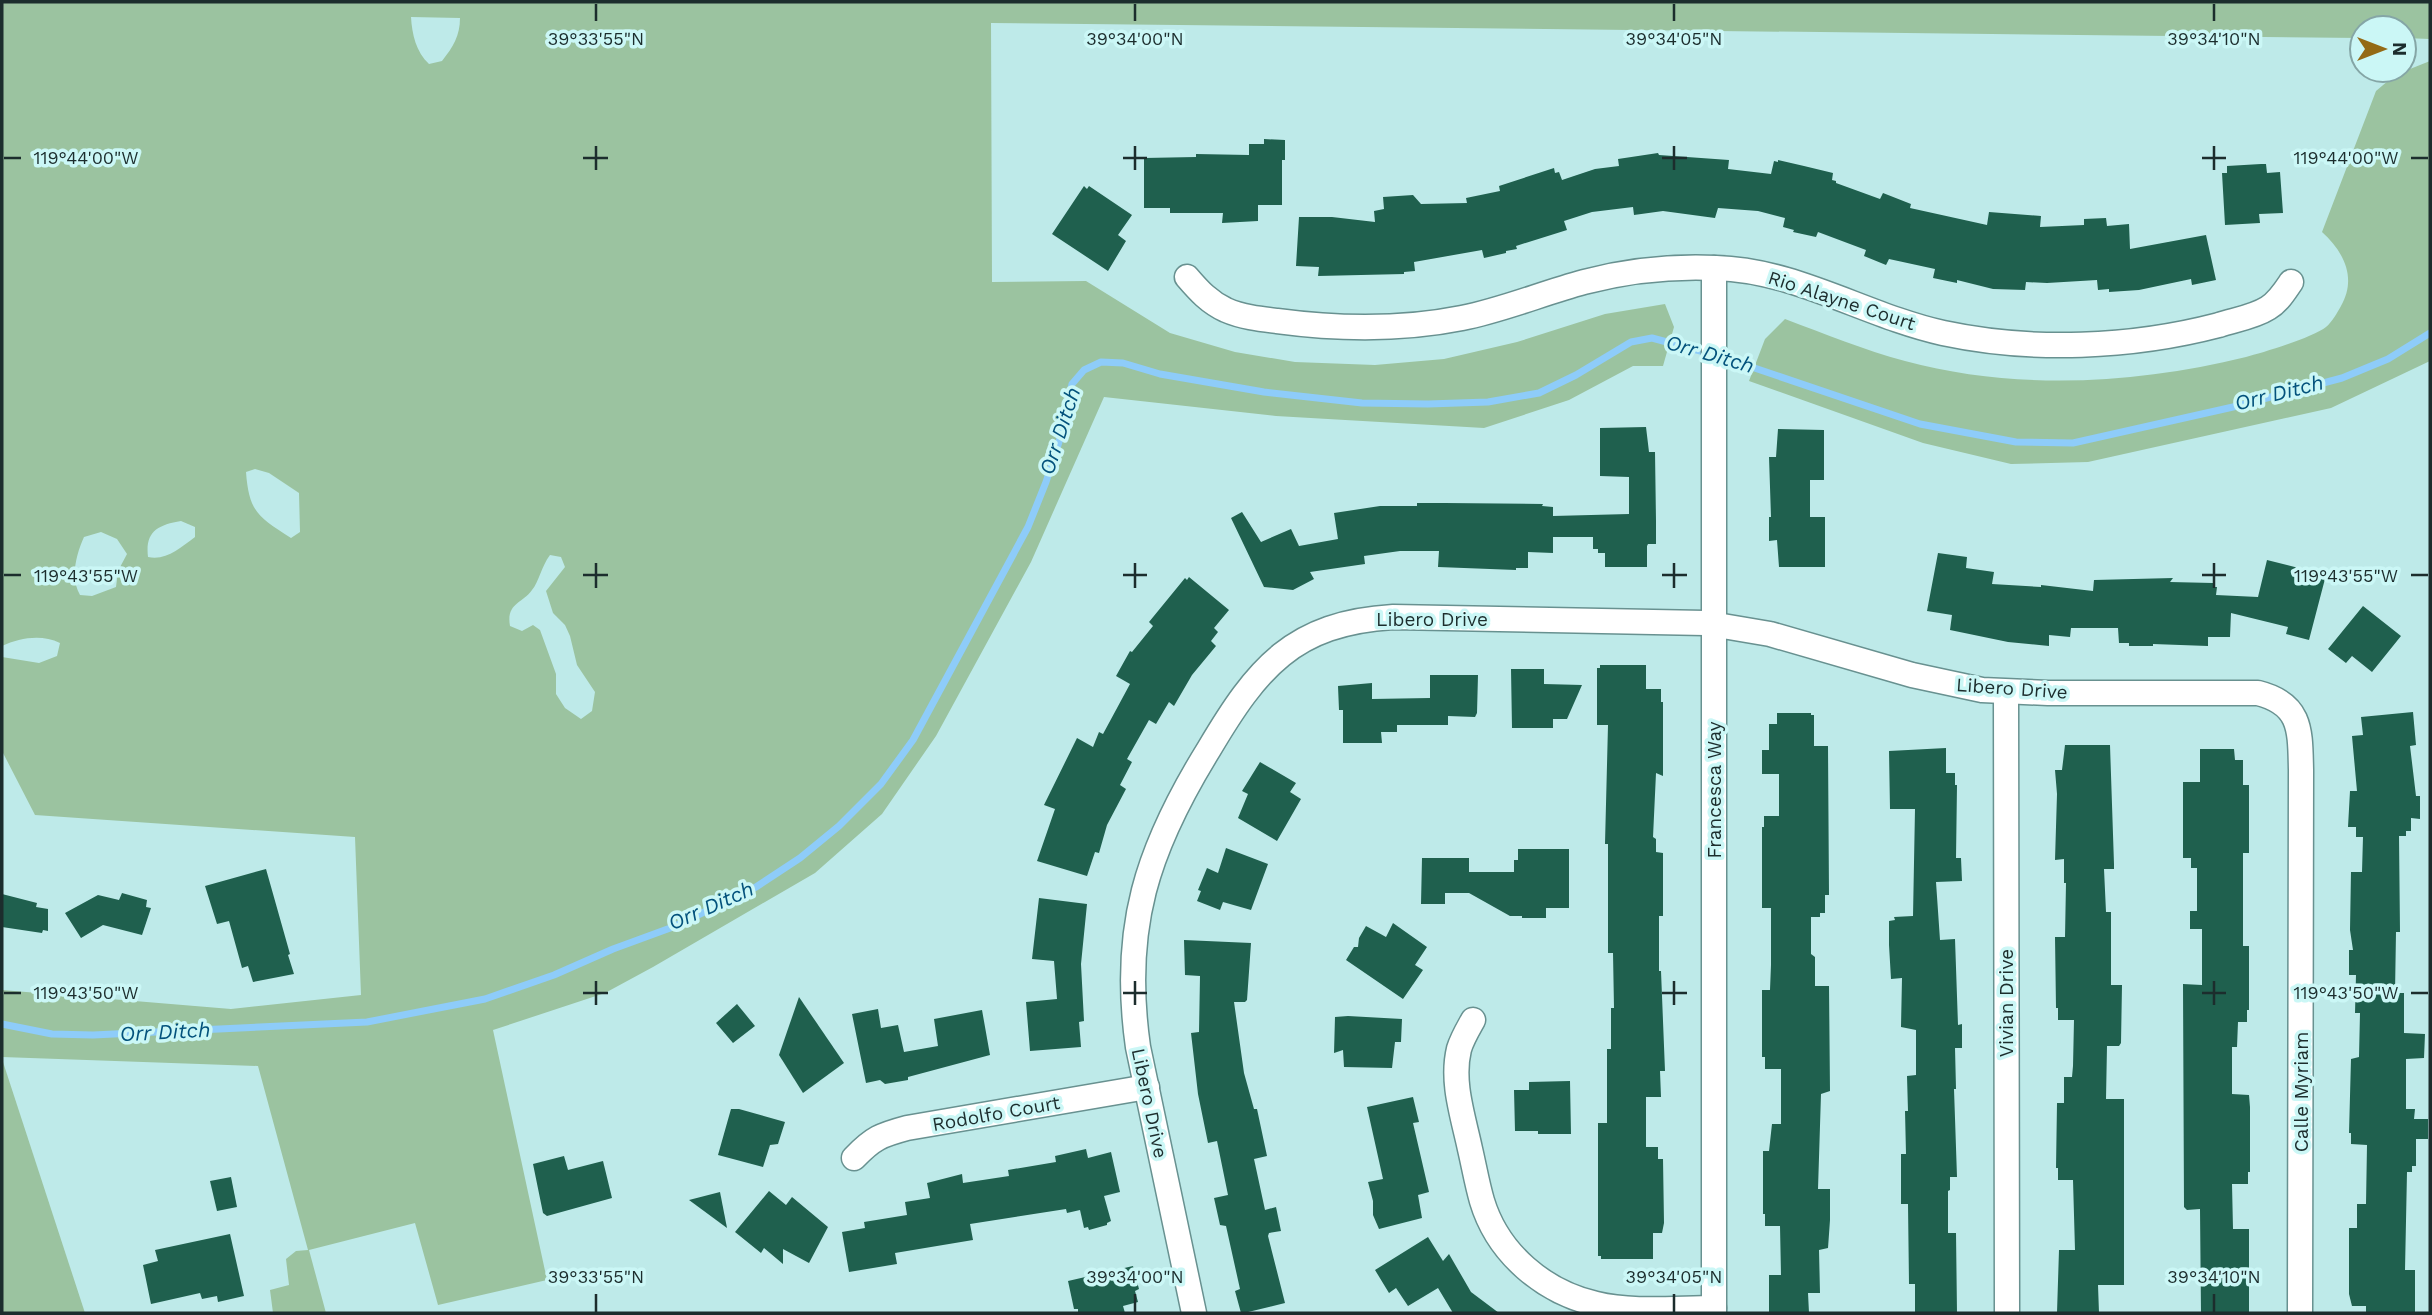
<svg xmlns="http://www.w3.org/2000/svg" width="2432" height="1315" viewBox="0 0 2432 1315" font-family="'Work Sans',sans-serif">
<rect width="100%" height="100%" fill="#beeae9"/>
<g fill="#9bc3a0" fill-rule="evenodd">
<path d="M 2,2 L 2430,2 L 2430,39 L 2404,38 L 2404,28 L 2362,28 L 2362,38 L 991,23 L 992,282 L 1086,281 L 1170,333 L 1235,352 L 1295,362 L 1375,365 L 1444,359 L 1517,342 L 1605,314 L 1665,304 L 1674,327 L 1663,366 L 1633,366 L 1569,400 L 1484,428 L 1276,416 L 1104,397 L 1031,562 L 936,736 L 882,814 L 815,873 L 653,967 L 605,993 L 493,1030 L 547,1280 L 438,1305 L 415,1223 L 309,1250 L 326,1313 L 273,1313 L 270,1290 L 289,1285 L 286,1259 L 296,1251 L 308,1250 L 258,1066 L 2,1057 L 2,990 L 231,1009 L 361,995 L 355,837 L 35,815 L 2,751 L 2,657 L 39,663 L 57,656 L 60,643 C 41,634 20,638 2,646 ZM 411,17 L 460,18 C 460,36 453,47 442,61 L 429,64 C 416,52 412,34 411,17 ZM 255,469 L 269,473 L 299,493 L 300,532 L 291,538 C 259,517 249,513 246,472 ZM 181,521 L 195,527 L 195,537 C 180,548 166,561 148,557 C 145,532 157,525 181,521 ZM 101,532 L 117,539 L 127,554 L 118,571 L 116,587 L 92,596 L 80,595 C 70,578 76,555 84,537 ZM 550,555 L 561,557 L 565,567 L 546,591 L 553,613 L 565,625 L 570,636 L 577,665 L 595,692 L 592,711 L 581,719 L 565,708 L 556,694 L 556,674 L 540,630 L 533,625 L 522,631 L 510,626 C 506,603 522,604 532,590 C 539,582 541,567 550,555 Z"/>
<path d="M 2430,61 L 2430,361 L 2331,408 L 2088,462 L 2011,464 L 1923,443 L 1749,381 L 1765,339 L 1785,319 C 1825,334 1864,350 1905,361 C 2016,391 2136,384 2246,357 C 2262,353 2314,337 2326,327 C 2332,322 2337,313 2341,306 C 2357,278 2344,252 2322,232 L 2376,91 L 2395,75 Z"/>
<path d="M 2,1059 L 85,1313 L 2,1313 Z"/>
</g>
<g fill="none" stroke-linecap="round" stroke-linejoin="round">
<g stroke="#8eccf9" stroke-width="7">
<path d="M 1719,356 L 1920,424 L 2016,442 L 2073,443 L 2233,407 L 2342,378 L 2388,359 L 2430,333"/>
<path d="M 2,1024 L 52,1034 L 93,1035 L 367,1022 L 485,999 L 554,975 L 613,949 L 673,927 L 756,887 L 800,858 L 839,826 L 881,784 L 913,740 L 1028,527 L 1046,482 L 1059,442 L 1072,384 L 1084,370 L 1101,362 L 1123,363 L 1160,374 L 1264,392 L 1362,403 L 1428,404 L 1488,402 L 1539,393 L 1576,375 L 1631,342 L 1652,338 L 1708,353"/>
</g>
</g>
<g fill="#1f604e">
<path d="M 1264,139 L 1285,140 L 1285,160 L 1282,160 L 1282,205 L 1258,205 L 1258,221 L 1222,223 L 1223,213 L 1170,213 L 1170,208 L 1144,208 L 1144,158 L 1196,157 L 1196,154 L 1249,155 L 1249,144 L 1264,144 Z"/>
<path d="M 1658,153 L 1659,155 L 1729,160 L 1728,169 L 1771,174 L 1774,161 L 1778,162 L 1778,160 L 1804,166 L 1833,173 L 1832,180 L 1836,181 L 1836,183 L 1880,199 L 1883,193 L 1911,204 L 1910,208 L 1987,225 L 1989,212 L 2041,216 L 2040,227 L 2084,225 L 2084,219 L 2106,218 L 2107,226 L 2129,224 L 2130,249 L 2206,235 L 2216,280 L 2192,285 L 2191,279 L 2139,290 L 2109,292 L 2109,289 L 2098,290 L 2097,280 L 2047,283 L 2026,282 L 2025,290 L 1993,289 L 1957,280 L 1957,283 L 1933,278 L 1935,269 L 1889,259 L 1886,265 L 1864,256 L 1866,250 L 1818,232 L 1816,237 L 1793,232 L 1794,230 L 1783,227 L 1785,218 L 1758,211 L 1718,208 L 1715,218 L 1663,211 L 1634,215 L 1633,207 L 1592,212 L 1564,221 L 1567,230 L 1516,246 L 1517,249 L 1506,251 L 1506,253 L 1484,258 L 1482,250 L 1414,262 L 1415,271 L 1404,272 L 1404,274 L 1318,276 L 1319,267 L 1296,266 L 1299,217 L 1332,217 L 1375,222 L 1374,211 L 1384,209 L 1383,197 L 1413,195 L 1421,204 L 1467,203 L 1466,198 L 1500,191 L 1499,186 L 1554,168 L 1555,173 L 1559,172 L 1562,180 L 1595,169 L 1619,166 L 1618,159 Z"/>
<path d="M 2261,164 L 2266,164 L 2267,173 L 2280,172 L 2283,213 L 2259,214 L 2260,223 L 2225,225 L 2222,173 L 2227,173 L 2227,166 Z"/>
<path d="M 1084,186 L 1087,189 L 1089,186 L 1132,215 L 1118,235 L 1126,241 L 1108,271 L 1052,234 Z"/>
<path d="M 1646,427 L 1649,452 L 1655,452 L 1656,521 L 1656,544 L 1648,544 L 1647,546 L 1647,567 L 1605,567 L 1605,553 L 1598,553 L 1598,549 L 1593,549 L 1593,537 L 1553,537 L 1553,553 L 1528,552 L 1528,568 L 1516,568 L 1516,570 L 1438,567 L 1439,551 L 1400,551 L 1364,556 L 1365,564 L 1310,572 L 1314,579 L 1293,590 L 1264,587 L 1231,518 L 1242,512 L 1261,542 L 1291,529 L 1299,546 L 1338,539 L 1334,513 L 1380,506 L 1417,506 L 1417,503 L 1444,503 L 1543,504 L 1542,506 L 1553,507 L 1553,516 L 1629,514 L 1629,477 L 1600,476 L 1600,428 Z"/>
<path d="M 1778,429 L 1824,430 L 1824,480 L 1810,480 L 1810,517 L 1825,517 L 1825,567 L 1779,567 L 1777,540 L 1769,541 L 1769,517 L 1771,517 L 1769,457 L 1776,457 Z"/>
<path d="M 1938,553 L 1967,557 L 1966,568 L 1994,572 L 1992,584 L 2041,587 L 2041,585 L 2093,591 L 2094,580 L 2173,578 L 2170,582 L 2213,583 L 2213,587 L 2217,587 L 2216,595 L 2258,597 L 2267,560 L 2326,575 L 2309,640 L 2286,634 L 2288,627 L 2231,613 L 2230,637 L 2208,637 L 2208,646 L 2153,644 L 2153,646 L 2129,646 L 2129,643 L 2119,643 L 2118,628 L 2071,628 L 2070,637 L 2049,635 L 2049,646 L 2008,642 L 1950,630 L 1952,615 L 1927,611 Z"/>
<path d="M 1189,577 L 1229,610 L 1214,628 L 1218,632 L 1211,641 L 1216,646 L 1192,675 L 1174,706 L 1169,702 L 1156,724 L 1149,720 L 1127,759 L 1132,762 L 1120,785 L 1126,789 L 1107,825 L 1099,853 L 1095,852 L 1087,876 L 1037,861 L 1055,809 L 1044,805 L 1077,738 L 1093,747 L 1099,732 L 1103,734 L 1130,684 L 1116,676 L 1130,651 L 1132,652 L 1153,626 L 1149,622 L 1185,578 L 1187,580 Z"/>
<path d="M 2363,606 L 2401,636 L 2372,672 L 2352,656 L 2346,663 L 2328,649 Z"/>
<path d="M 1600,665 L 1646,665 L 1646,689 L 1661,689 L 1661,702 L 1663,702 L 1663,776 L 1656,773 L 1653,837 L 1656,839 L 1656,852 L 1663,853 L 1663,916 L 1659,916 L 1659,971 L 1661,971 L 1665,1071 L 1660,1071 L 1661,1097 L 1646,1097 L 1646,1147 L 1658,1147 L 1658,1159 L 1663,1159 L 1664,1223 L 1662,1233 L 1653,1233 L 1653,1259 L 1601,1259 L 1601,1256 L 1598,1256 L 1598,1123 L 1607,1123 L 1607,1049 L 1611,1049 L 1611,1008 L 1614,1008 L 1613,953 L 1608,953 L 1608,844 L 1605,844 L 1608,725 L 1597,725 L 1597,668 L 1600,668 Z"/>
<path d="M 1511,669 L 1544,669 L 1544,684 L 1582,685 L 1567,719 L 1553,719 L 1553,728 L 1512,728 Z"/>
<path d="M 1430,675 L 1478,675 L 1477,713 L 1475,717 L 1448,716 L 1448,725 L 1397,725 L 1397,732 L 1381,732 L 1382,743 L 1343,743 L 1343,710 L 1339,710 L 1338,686 L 1372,683 L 1372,699 L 1430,698 Z"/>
<path d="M 2413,712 L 2416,745 L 2410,746 L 2416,796 L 2420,796 L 2420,819 L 2411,818 L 2411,831 L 2406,831 L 2406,836 L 2399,836 L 2400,932 L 2396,932 L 2395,993 L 2404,993 L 2404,1033 L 2425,1034 L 2424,1058 L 2406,1059 L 2406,1109 L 2415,1109 L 2414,1119 L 2428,1119 L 2428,1139 L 2416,1139 L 2416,1166 L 2412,1166 L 2412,1172 L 2407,1172 L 2405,1270 L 2415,1270 L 2415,1313 L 2366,1313 L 2366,1306 L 2352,1306 L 2349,1294 L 2349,1228 L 2357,1228 L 2357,1204 L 2366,1204 L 2367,1145 L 2351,1144 L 2351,1133 L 2349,1133 L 2351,1059 L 2359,1057 L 2360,1013 L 2355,1013 L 2356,975 L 2349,975 L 2349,950 L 2353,950 L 2350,930 L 2351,872 L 2362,872 L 2363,837 L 2356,837 L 2356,827 L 2348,827 L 2350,791 L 2357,791 L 2352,736 L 2363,735 L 2361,717 Z"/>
<path d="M 1777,713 L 1811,713 L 1811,715 L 1814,715 L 1814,746 L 1828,746 L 1829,895 L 1825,895 L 1825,913 L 1820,913 L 1820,917 L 1811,917 L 1811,954 L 1815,957 L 1815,986 L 1829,986 L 1830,1091 L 1821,1094 L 1818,1189 L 1830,1189 L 1830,1220 L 1828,1248 L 1819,1250 L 1820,1293 L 1808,1293 L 1809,1313 L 1769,1313 L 1769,1275 L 1781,1275 L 1780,1226 L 1765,1226 L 1765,1214 L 1763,1214 L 1763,1151 L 1769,1151 L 1772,1124 L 1781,1124 L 1781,1069 L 1765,1069 L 1765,1057 L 1762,1057 L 1762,990 L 1770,990 L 1771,965 L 1771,908 L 1762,908 L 1762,827 L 1764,827 L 1764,816 L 1779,816 L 1779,774 L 1762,774 L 1762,750 L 1769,750 L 1769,724 L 1777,724 Z"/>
<path d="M 2065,745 L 2110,745 L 2114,864 L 2114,869 L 2104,869 L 2106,912 L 2111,912 L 2111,985 L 2122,985 L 2121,1043 L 2119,1046 L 2107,1046 L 2106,1099 L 2124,1099 L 2124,1285 L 2098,1285 L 2099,1313 L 2057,1313 L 2059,1250 L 2075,1250 L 2073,1180 L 2058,1180 L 2058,1168 L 2056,1168 L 2057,1103 L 2064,1103 L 2064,1077 L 2072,1077 L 2073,1066 L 2074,1020 L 2058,1020 L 2058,1008 L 2056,1008 L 2055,937 L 2065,937 L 2066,883 L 2064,883 L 2064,859 L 2055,860 L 2057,794 L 2055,770 L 2062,770 Z"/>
<path d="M 1946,748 L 1946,773 L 1955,773 L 1955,785 L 1957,785 L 1956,858 L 1961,858 L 1962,881 L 1936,882 L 1940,940 L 1955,939 L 1958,1025 L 1962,1024 L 1962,1048 L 1955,1048 L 1956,1089 L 1954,1089 L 1957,1177 L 1950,1177 L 1950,1190 L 1948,1191 L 1948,1233 L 1956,1233 L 1957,1313 L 1915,1313 L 1915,1284 L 1909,1284 L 1908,1204 L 1901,1204 L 1901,1154 L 1906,1154 L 1905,1111 L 1908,1111 L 1907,1076 L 1916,1075 L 1916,1030 L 1901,1027 L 1902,978 L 1891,979 L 1889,945 L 1889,921 L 1895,920 L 1894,917 L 1913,916 L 1915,809 L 1890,809 L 1889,751 Z"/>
<path d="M 2200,749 L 2234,749 L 2235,760 L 2243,760 L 2243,785 L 2249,785 L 2249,853 L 2243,853 L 2243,946 L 2249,946 L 2249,1010 L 2247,1010 L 2247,1022 L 2238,1022 L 2237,1047 L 2232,1047 L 2232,1094 L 2249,1095 L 2250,1107 L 2250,1172 L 2248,1172 L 2248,1184 L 2232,1184 L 2233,1229 L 2249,1229 L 2249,1313 L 2201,1313 L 2200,1209 L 2187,1210 L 2184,1207 L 2183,984 L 2202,985 L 2202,929 L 2190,929 L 2190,911 L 2197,911 L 2197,868 L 2191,868 L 2191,858 L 2183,858 L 2183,782 L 2200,782 Z"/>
<path d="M 1260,762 L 1296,783 L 1290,792 L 1301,799 L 1277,841 L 1238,818 L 1248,794 L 1242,791 Z"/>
<path d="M 1226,848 L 1268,864 L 1251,910 L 1223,902 L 1220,910 L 1197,901 L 1201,891 L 1198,890 L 1207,868 L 1218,873 Z"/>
<path d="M 1518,849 L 1569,849 L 1569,908 L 1546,908 L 1546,918 L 1522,918 L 1522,916 L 1510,916 L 1469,893 L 1445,893 L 1445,904 L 1421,904 L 1422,858 L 1469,858 L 1469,872 L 1514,872 L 1514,860 L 1518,860 Z"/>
<path d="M 266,869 L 290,954 L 288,955 L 294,974 L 253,982 L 248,966 L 242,968 L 229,921 L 217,924 L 205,886 Z"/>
<path d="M 122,893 L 147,900 L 146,907 L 151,908 L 142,935 L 103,925 L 81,938 L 65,913 L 98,895 L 119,900 Z"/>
<path d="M 2,894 L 37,903 L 36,907 L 48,909 L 48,931 L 43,930 L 42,933 L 2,927 Z"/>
<path d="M 1039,898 L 1087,904 L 1081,964 L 1084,1021 L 1079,1022 L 1081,1047 L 1030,1051 L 1026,1002 L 1057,999 L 1054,961 L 1032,959 Z"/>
<path d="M 1393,923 L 1427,947 L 1415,965 L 1423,970 L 1403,999 L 1346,960 L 1354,947 L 1358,947 L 1359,938 L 1366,926 L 1386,937 Z"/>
<path d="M 1184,940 L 1251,943 L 1247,1000 L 1245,1002 L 1234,1002 L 1244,1073 L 1254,1109 L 1257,1109 L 1267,1156 L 1254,1159 L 1265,1210 L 1276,1207 L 1281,1231 L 1269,1233 L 1268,1236 L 1285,1303 L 1244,1313 L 1241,1313 L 1235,1291 L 1240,1289 L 1226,1226 L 1220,1225 L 1214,1198 L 1228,1195 L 1217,1141 L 1208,1143 L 1198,1094 L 1191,1033 L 1199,1032 L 1200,976 L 1185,975 Z"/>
<path d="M 799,997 L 844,1063 L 803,1093 L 779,1055 Z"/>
<path d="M 737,1004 L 755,1026 L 733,1043 L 716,1023 Z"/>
<path d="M 878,1009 L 881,1028 L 898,1025 L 904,1052 L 938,1046 L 934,1019 L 982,1010 L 990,1055 L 908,1077 L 908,1080 L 885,1084 L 880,1080 L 866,1083 L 852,1014 Z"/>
<path d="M 1348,1016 L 1402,1019 L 1401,1042 L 1395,1042 L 1392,1068 L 1344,1067 L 1343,1050 L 1334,1053 L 1335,1017 Z"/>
<path d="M 1570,1081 L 1571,1134 L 1538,1134 L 1538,1131 L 1515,1131 L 1514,1090 L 1529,1090 L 1529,1082 Z"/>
<path d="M 1413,1097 L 1419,1122 L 1413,1123 L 1429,1192 L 1418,1195 L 1422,1218 L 1379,1229 L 1373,1215 L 1373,1201 L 1368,1182 L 1383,1179 L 1367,1107 Z"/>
<path d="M 731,1109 L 739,1109 L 785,1122 L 778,1144 L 770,1145 L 763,1167 L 718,1155 Z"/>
<path d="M 1086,1149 L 1088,1158 L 1111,1152 L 1120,1192 L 1104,1196 L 1111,1221 L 1107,1223 L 1107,1225 L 1089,1230 L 1088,1227 L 1084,1228 L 1080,1210 L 1067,1213 L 1066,1209 L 970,1224 L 973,1240 L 895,1253 L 897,1264 L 849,1272 L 842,1232 L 865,1228 L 864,1222 L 907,1215 L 905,1202 L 930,1198 L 927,1183 L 962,1174 L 963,1183 L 1009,1176 L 1008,1170 L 1056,1162 L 1055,1156 Z"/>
<path d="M 564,1156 L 568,1170 L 603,1161 L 612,1198 L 547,1216 L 543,1213 L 533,1164 Z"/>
<path d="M 231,1177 L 237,1207 L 217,1211 L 210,1181 Z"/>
<path d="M 769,1191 L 786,1205 L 792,1197 L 828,1227 L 809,1263 L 783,1249 L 783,1264 L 764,1248 L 761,1253 L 735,1232 Z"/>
<path d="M 720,1192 L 727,1228 L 689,1200 Z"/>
<path d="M 230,1234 L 244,1296 L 218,1302 L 217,1296 L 202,1299 L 200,1293 L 151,1304 L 143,1265 L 158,1261 L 155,1250 Z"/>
<path d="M 1428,1237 L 1443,1261 L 1449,1254 L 1471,1292 L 1499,1313 L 1453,1313 L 1438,1288 L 1408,1306 L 1396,1288 L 1389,1293 L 1375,1270 Z"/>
<path d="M 1133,1266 L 1139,1289 L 1135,1291 L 1138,1302 L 1123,1306 L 1125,1313 L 1078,1313 L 1078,1309 L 1074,1309 L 1068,1281 Z"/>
</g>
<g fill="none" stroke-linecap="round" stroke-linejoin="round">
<g stroke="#689190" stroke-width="27">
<g id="minor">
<path d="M 1714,268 L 1714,1313"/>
<path d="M 1187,277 C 1199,291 1209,302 1226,310 C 1242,317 1260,319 1277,321 C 1337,329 1402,330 1462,318 C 1503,310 1543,293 1584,282 C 1626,271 1672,266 1716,268 C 1796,270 1866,316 1943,333 C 2032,352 2131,348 2219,325 C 2234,320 2254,317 2268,308 C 2278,302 2285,291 2291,282"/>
<path d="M 2006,692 L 2007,1313"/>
<path d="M 1473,1020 C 1468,1029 1462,1039 1459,1049 C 1451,1082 1463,1116 1470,1149 C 1474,1166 1477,1184 1482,1201 C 1498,1254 1544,1292 1596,1304 C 1632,1313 1677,1308 1714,1308"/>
<path d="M 854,1158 C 873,1138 881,1135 907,1128 L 1147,1087"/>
<path d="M 1194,1313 L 1138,1047 C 1121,928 1147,849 1209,749 C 1257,668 1293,623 1393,617 L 1705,623 L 1770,634 L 1912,675 L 1982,690 L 2048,693 L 2258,693 C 2302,704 2300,731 2301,770 L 2300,1313"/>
</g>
</g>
<use href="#minor" stroke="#fff" stroke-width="24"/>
</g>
<path fill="none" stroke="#1c2d2d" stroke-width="2.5" d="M 596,4 L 596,21M 1135,4 L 1135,21M 1674,4 L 1674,21M 2214,4 L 2214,21M 596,146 L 596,170M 1135,146 L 1135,170M 1674,146 L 1674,170M 2214,146 L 2214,170M 4,158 L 21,158M 583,158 L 608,158M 1123,158 L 1147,158M 1662,158 L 1687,158M 2202,158 L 2226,158M 2411,158 L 2428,158M 596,563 L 596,588M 1135,563 L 1135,588M 1674,563 L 1674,588M 2214,563 L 2214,588M 4,575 L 21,575M 583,575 L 608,575M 1123,575 L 1147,575M 1662,575 L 1687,575M 2202,575 L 2226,575M 2411,575 L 2428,575M 596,981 L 596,1005M 1135,981 L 1135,1005M 1674,981 L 1674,1005M 2214,981 L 2214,1005M 4,993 L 21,993M 583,993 L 608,993M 1123,993 L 1147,993M 1662,993 L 1687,993M 2202,993 L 2226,993M 2411,993 L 2428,993M 596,1294 L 596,1312M 1135,1294 L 1135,1312M 1674,1294 L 1674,1312M 2214,1294 L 2214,1312"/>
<g text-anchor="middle" stroke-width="7" stroke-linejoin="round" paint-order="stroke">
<g font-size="19" fill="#1c2d2d" stroke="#cbf7f6">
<text transform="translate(1842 300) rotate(18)" y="7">Rio Alayne Court</text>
<text x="1432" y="626">Libero Drive</text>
<text transform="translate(2012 688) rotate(4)" y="7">Libero Drive</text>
<text transform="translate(1714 790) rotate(-90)" y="7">Francesca Way</text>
<text transform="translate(2006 1003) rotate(-90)" y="7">Vivian Drive</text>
<text transform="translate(2301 1092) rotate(-90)" y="7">Calle Myriam</text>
<text transform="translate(1150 1103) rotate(78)" y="7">Libero Drive</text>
<text transform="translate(996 1113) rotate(-10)" y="7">Rodolfo Court</text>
</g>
<g font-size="21" font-style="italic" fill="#03527c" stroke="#cbf7f6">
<text transform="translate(1710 354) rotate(16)" y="7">Orr Ditch</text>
<text transform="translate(2279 393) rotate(-14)" y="7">Orr Ditch</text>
<text transform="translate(1060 431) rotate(-72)" y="7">Orr Ditch</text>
<text transform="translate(711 906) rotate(-24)" y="7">Orr Ditch</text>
<text transform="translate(165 1032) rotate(-3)" y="7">Orr Ditch</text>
</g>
</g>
<g font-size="18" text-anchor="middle" fill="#1c2d2d" stroke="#cbf7f6" stroke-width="7" stroke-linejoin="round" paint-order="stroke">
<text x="596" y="45">39°33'55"N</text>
<text x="1135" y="45">39°34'00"N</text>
<text x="1674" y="45">39°34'05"N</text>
<text x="2214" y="45">39°34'10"N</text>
<text x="2346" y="164">119°44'00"W</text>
<text x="86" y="164">119°44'00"W</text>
<text x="2346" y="582">119°43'55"W</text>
<text x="86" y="582">119°43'55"W</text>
<text x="2346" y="999">119°43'50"W</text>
<text x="86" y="999">119°43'50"W</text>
<text x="596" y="1283">39°33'55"N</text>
<text x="1135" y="1283">39°34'00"N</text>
<text x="1674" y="1283">39°34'05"N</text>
<text x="2214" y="1283">39°34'10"N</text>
</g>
<rect width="2432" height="1315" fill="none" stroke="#1c2d2d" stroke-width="7"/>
<g transform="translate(2383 49) rotate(90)"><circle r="33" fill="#cbf7f6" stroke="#85a6a6" stroke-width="2"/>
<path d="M0-5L12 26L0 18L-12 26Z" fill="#946a15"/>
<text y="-10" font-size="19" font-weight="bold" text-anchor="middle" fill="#1c2d2d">N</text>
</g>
</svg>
